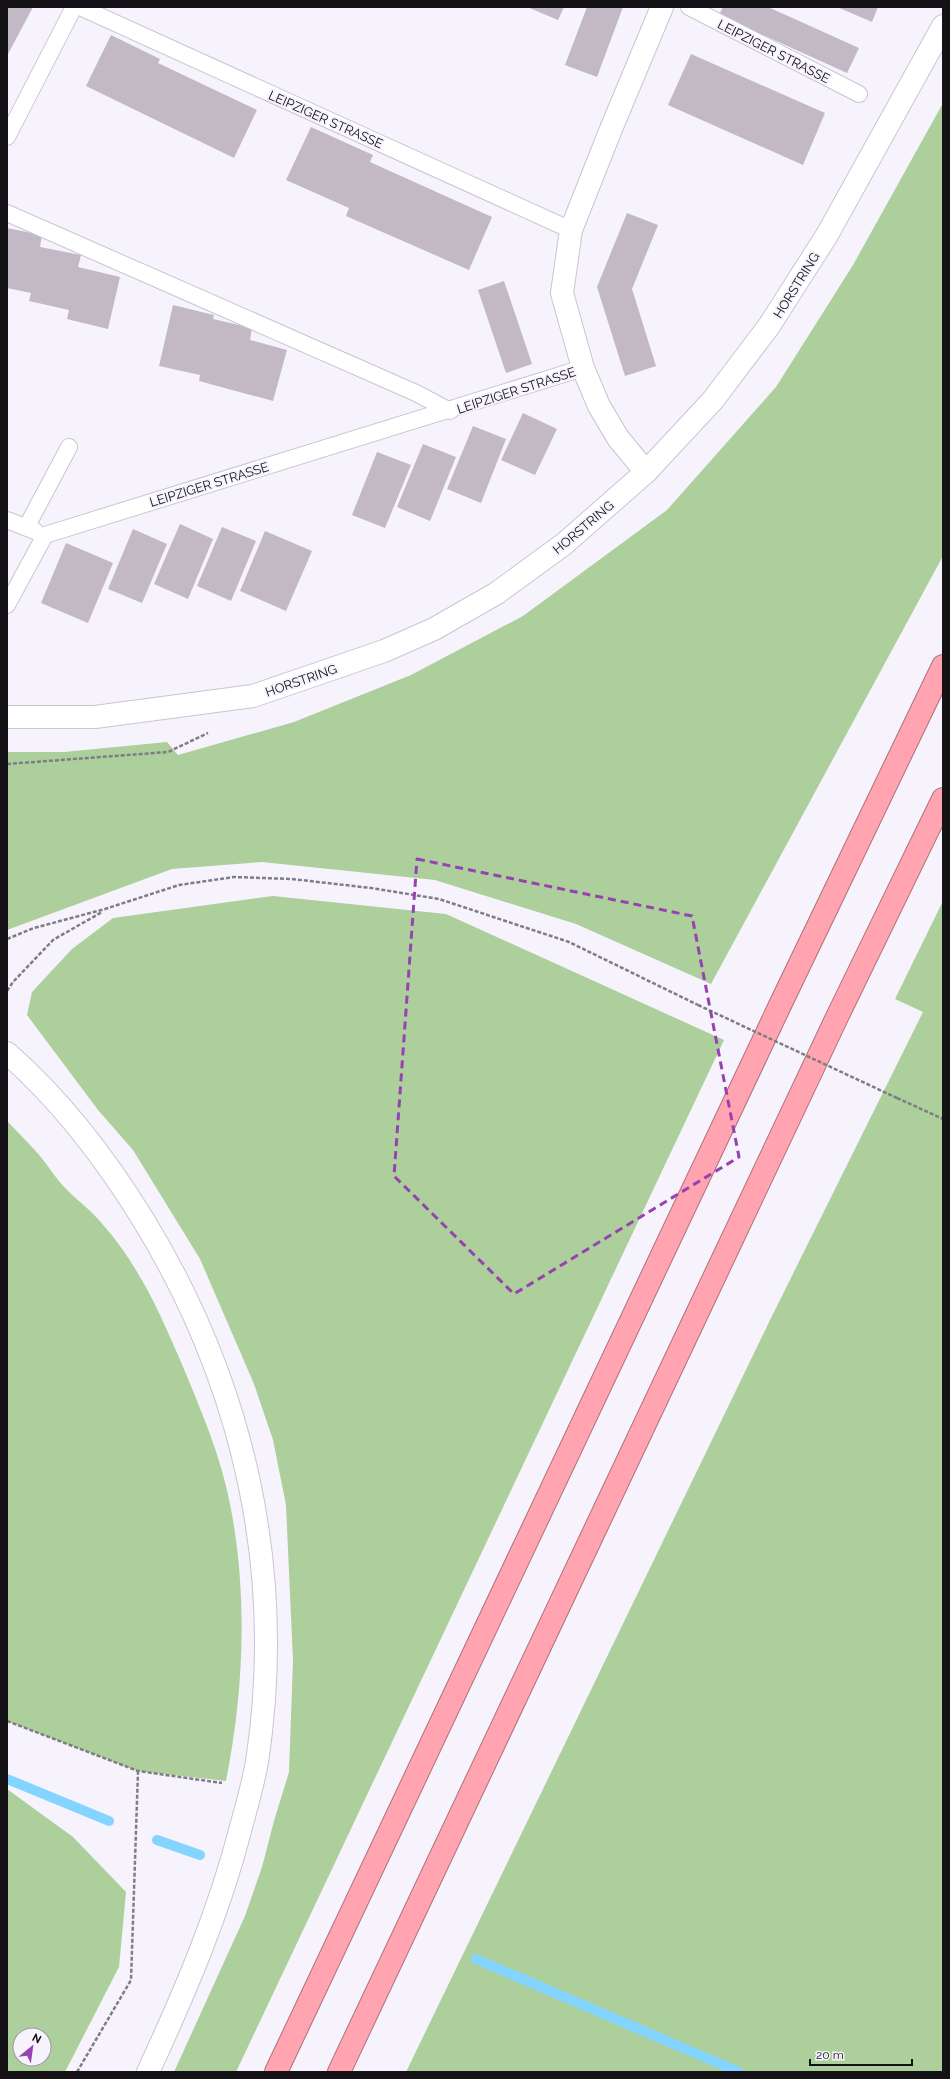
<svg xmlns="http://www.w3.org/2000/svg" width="950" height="2079" viewBox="0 0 950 2079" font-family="Raleway,sans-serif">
<rect width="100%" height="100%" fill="#f6f3fd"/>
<g fill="#adcf9c" fill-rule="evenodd">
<path d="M 943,103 L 943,556 L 711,984 L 576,924 L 435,880 L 262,862 L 172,869 L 7,930 L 7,752 L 64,752 L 167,742 L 178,755 L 294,722 L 411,675 L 523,616 L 667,510 L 776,387 L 853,265 Z"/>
<path d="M 273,896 L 446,914 L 724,1040 L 236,2072 L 174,2072 L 245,1916 L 262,1867 L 274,1821 L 289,1772 L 293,1661 L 286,1505 L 273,1440 L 254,1384 L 200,1259 L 133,1150 L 98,1110 L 27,1015 L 32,992 L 72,949 L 113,918 Z"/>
<path d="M 943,901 L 943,2072 L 406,2072 L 772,1316 L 923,1012 L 895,999 Z"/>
<path d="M 7,1121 C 18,1133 30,1144 40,1156 C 49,1167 57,1180 67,1190 C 77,1200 88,1208 97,1218 C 110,1232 124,1250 134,1267 C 153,1297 167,1330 181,1362 C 200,1408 221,1456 230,1504 C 248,1594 244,1691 226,1781 L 138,1771 L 7,1721 Z"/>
<path d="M 7,1789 L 73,1837 L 126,1892 L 119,1967 L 65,2072 L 7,2072 ZM 20,2035 L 44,2035 L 44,2059 L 20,2059 Z"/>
</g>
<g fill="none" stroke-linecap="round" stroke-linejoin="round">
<g stroke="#83d4fe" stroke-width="10">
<path d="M 7,1779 L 109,1821"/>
<path d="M 157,1840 L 200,1855"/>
<path d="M 476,1959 L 739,2072"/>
</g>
</g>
<g fill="#c2b9c4">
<path d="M 7,7 L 33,7 L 7,56 Z"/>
<path d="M 527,7 L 564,7 L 558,20 Z"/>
<path d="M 587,7 L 623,7 L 597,77 L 565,65 Z"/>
<path d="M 723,7 L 768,7 L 859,48 L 847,73 L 719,15 Z"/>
<path d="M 837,7 L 878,7 L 872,22 Z"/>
<path d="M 111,35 L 160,59 L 158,63 L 257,110 L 234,158 L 86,86 Z"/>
<path d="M 691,54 L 825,113 L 803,165 L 668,105 Z"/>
<path d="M 311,127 L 373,155 L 370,162 L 492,217 L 469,270 L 346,216 L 349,208 L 286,180 Z"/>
<path d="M 627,213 L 658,225 L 632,289 L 656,366 L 625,376 L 597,287 Z"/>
<path d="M 7,228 L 42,235 L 40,247 L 81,255 L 78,267 L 120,277 L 108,329 L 67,319 L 69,310 L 29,301 L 31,293 L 7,288 Z"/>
<path d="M 504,281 L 532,364 L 506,373 L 478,290 Z"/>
<path d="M 173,305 L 214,315 L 213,319 L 252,328 L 250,340 L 287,350 L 273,401 L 199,381 L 200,375 L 159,366 Z"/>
<path d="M 523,413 L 557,429 L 535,475 L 501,460 Z"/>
<path d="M 473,426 L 506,439 L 481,503 L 447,489 Z"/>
<path d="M 423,444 L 456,457 L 430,521 L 397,507 Z"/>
<path d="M 377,452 L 411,465 L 385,528 L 352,515 Z"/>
<path d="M 180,524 L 213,539 L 188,599 L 154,584 Z"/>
<path d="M 222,527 L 256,541 L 231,601 L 197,586 Z"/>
<path d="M 133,529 L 167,544 L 142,603 L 108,589 Z"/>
<path d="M 265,531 L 312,551 L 286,611 L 240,591 Z"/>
<path d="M 66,543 L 113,563 L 88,623 L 41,603 Z"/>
</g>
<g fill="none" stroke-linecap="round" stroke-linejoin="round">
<g stroke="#c9c5d2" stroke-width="18">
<g id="service">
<path d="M 80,7 L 571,230"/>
<path d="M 689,7 L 859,94"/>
<path d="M 7,137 L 74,7"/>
<path d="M 7,213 L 416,393 L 450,411"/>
<path d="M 7,520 L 35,531"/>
<path d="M 27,526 L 69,447"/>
<path d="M 7,605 L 45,535 L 583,368"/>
</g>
</g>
<g stroke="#c9c5d2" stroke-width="24">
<g id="minor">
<path d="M 646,472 L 618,438 L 599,406 L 583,368 L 562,293 L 571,230 L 611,129 L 662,7"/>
<path d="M 7,717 L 95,717 L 253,696 L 384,651 L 434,629 L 497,593 L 564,544 L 646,472 L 713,400 L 769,326 L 827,235 L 943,26"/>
</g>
</g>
<g stroke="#c9c5d2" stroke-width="24">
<path id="tertiary" d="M 7,1053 C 62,1101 106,1159 144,1221 C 244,1385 286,1571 257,1762 C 253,1784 247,1805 241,1827 C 219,1913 185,1992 148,2072"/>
</g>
<g stroke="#ad717a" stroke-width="24">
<g id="motorway">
<path d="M 276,2072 L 782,1001 L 943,666"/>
<path d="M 339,2072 L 838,1015 L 943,799"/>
</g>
</g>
<g stroke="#7f7c83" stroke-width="2.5" stroke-dasharray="4 2" stroke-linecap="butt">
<path d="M 7,764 L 168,752 L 208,733"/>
<path d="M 7,939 L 34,928 L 105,909 L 179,885 L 234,877 L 292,879 L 371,888 L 439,899 L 569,942 L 698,1005"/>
<path d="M 7,991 L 13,982 L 53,940 L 102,912"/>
<path d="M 897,1098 L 943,1119"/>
<path d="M 7,1721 L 138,1771 L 222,1783"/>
<path d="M 77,2072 L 131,1980 L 138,1771"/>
</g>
<use href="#service" stroke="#fff" stroke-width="16"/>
<use href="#minor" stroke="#fff" stroke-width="22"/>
<use href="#tertiary" stroke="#fff" stroke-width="22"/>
<use href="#motorway" stroke="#ffa4b0" stroke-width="22"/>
<path stroke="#7f7c83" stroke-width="2.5" stroke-dasharray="4 2" stroke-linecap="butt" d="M 698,1005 L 897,1098"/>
</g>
<path fill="none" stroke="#9643b1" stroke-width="3" stroke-dasharray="8 5" stroke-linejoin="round" d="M 417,859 L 692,916 L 739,1157 L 514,1294 L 394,1176 Z"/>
<g text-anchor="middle" stroke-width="4" stroke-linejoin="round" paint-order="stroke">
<g font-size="13" fill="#141216" stroke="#f6f3fd">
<text transform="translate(774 51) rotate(27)" y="5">LEIPZIGER STRASSE</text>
<text transform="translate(326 119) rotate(24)" y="5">LEIPZIGER STRASSE</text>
<text transform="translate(796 285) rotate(-58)" y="5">HORSTRING</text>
<text transform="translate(516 390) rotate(-18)" y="5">LEIPZIGER STRASSE</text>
<text transform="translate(209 484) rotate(-17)" y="5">LEIPZIGER STRASSE</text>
<text transform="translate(583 527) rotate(-40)" y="5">HORSTRING</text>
<text transform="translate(301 680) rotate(-19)" y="5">HORSTRING</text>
</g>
</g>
<rect width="950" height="2079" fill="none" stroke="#141216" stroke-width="16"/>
<g transform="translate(32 2047) rotate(29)"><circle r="19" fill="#f6f3fd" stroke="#9c99a1"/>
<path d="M0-3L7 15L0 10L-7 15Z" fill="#9643b1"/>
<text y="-6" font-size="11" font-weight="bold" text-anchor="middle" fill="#141216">N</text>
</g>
<path d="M810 2059v6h102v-6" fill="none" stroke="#141216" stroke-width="2"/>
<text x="816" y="2059" font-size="12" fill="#141216" stroke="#f6f3fd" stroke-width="3" paint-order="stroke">20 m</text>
</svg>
